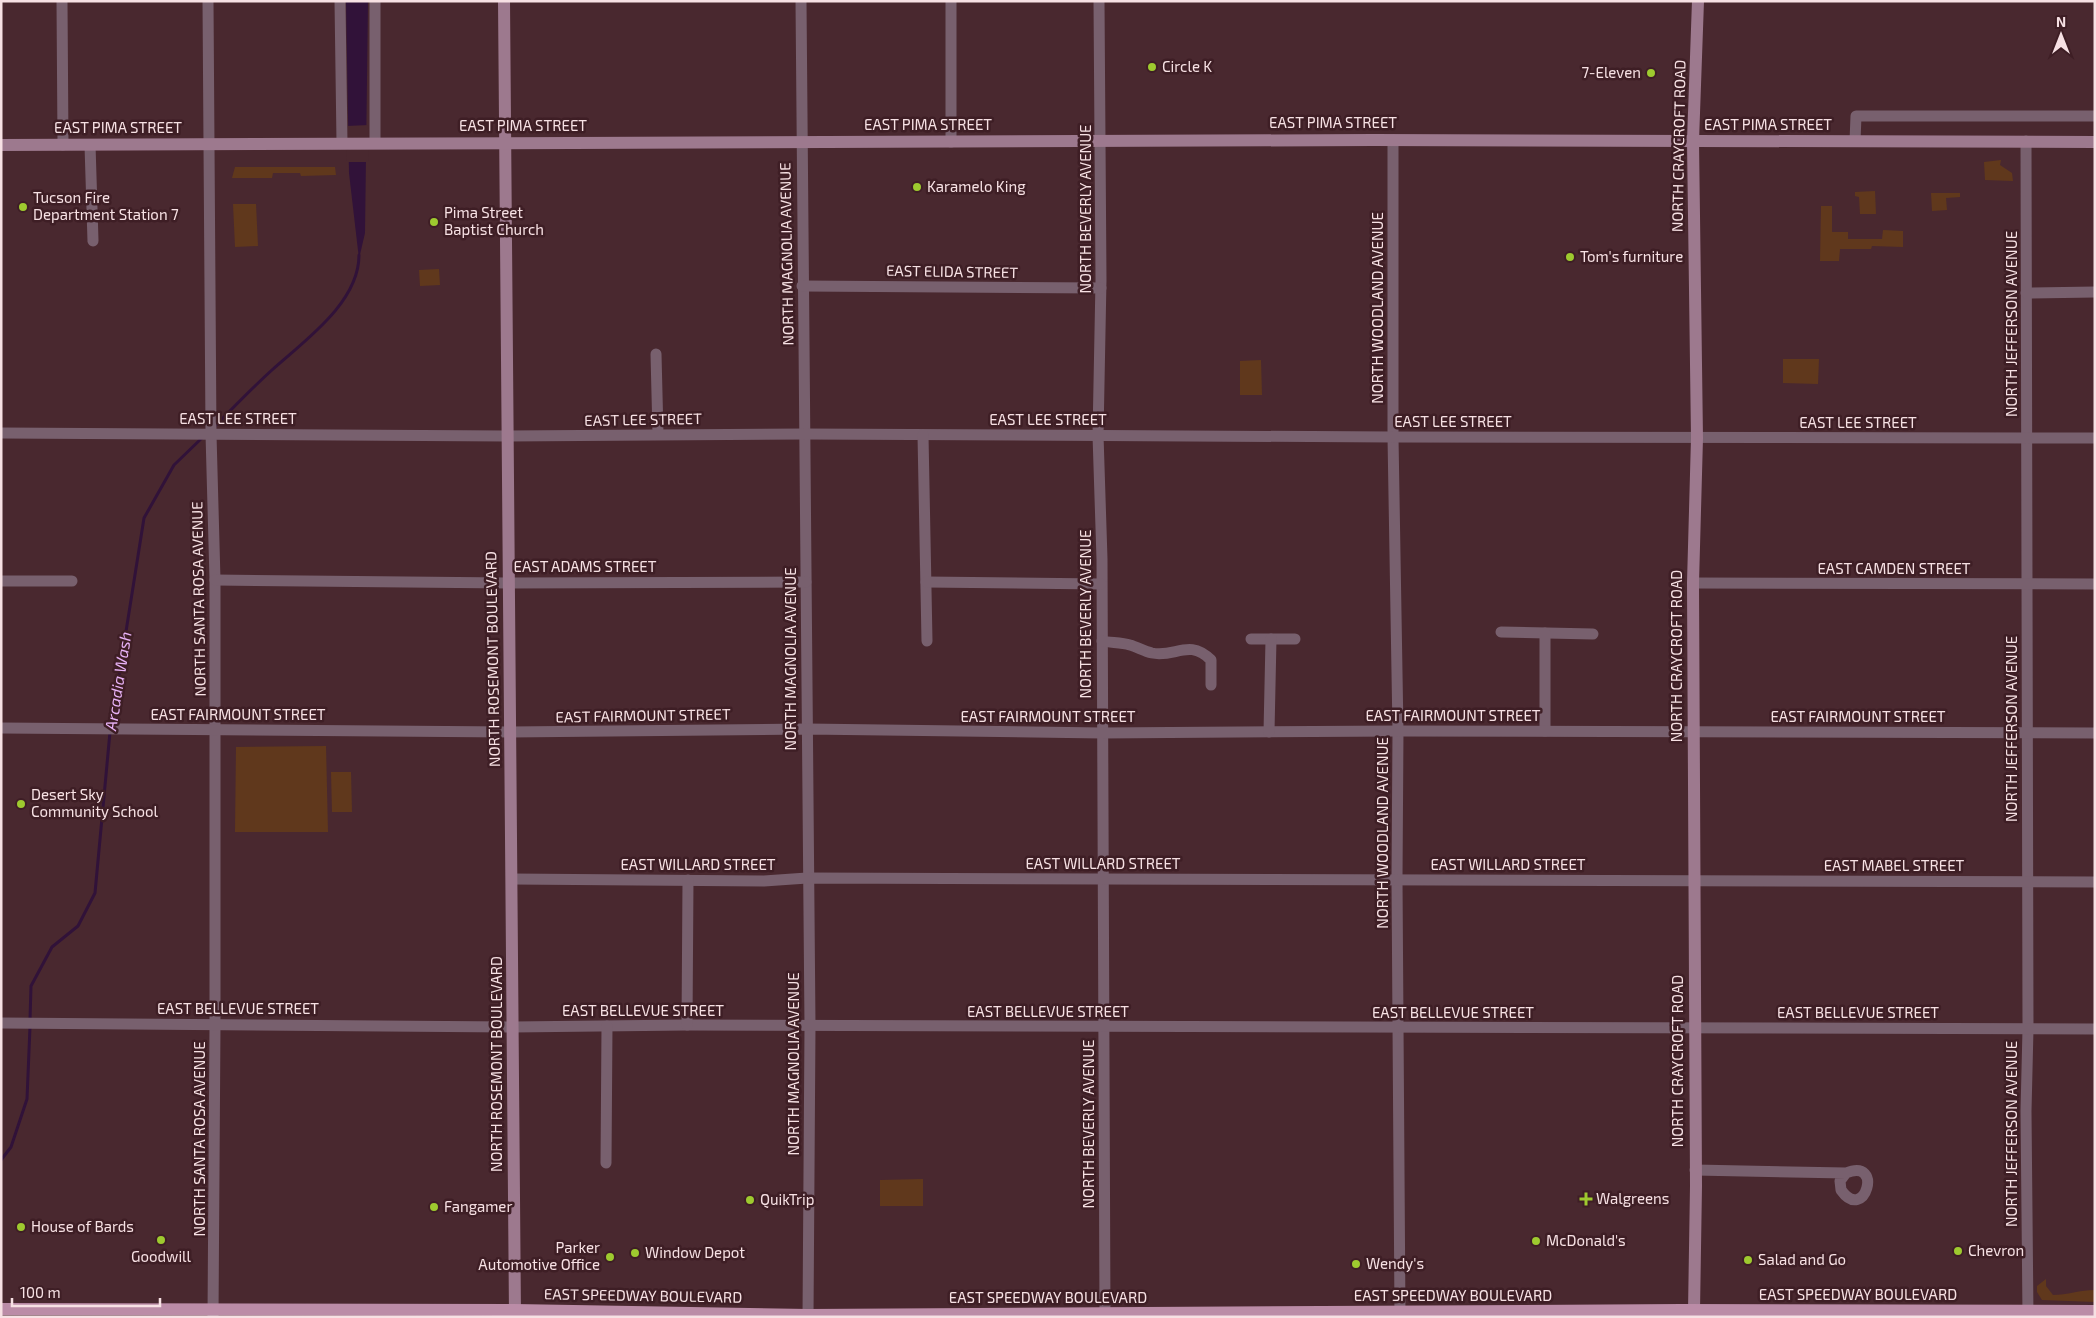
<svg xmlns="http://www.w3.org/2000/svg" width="2096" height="1318" viewBox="0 0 2096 1318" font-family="'Exo 2',sans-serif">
<rect width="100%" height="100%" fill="#49282f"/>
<g fill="#60381c">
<path d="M 2001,160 L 2000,165 L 2012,173 L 2013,181 L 1985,180 L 1984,162 Z"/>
<path d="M 235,167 L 335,167 L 336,175 L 301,176 L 300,173 L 273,173 L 272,178 L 232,178 Z"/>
<path d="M 1875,191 L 1876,214 L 1860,214 L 1859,197 L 1855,196 L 1855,192 Z"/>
<path d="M 1931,193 L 1960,193 L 1960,197 L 1946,198 L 1947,210 L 1932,211 Z"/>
<path d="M 233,204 L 256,204 L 258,246 L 235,247 Z"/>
<path d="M 1821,206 L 1832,206 L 1832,232 L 1848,232 L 1848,239 L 1882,239 L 1883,230 L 1903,231 L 1903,247 L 1872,246 L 1871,249 L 1840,249 L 1839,261 L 1820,261 Z"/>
<path d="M 439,269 L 440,285 L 420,286 L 419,270 Z"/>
<path d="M 1783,359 L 1819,359 L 1818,384 L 1783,383 Z"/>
<path d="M 1261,360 L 1262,395 L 1240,395 L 1240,361 Z"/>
<path d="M 326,746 L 328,832 L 235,832 L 236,747 Z"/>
<path d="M 331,772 L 351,772 L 352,812 L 332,812 Z"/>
<path d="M 923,1179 L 923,1206 L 880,1206 L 880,1180 Z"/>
<path d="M 2046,1279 L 2046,1286 L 2053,1295 C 2067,1295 2080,1290 2095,1290 L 2095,1302 L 2042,1300 L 2037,1292 L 2037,1286 Z"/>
</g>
<path fill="#311239" d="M 346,1 L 368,1 L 365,233 L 359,259 L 349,173 Z"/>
<path fill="#49282f" d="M 369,125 L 368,162 L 347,162 L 346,126 Z"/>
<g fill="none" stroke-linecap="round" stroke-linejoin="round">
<g stroke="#311239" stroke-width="3">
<path d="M 215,426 C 234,407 252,388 272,370 C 304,341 359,303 359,255"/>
<path d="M 111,726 L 144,518 L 174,465 L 203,437"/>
<path d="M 30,1020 L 31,986 L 52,947 L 78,926 L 95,893 L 110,732"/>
<path d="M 1,1160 L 11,1147 L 27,1099 L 30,1027"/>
</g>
<g stroke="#78606e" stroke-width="11">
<path d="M 62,1 L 63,145"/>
<path d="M 208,1 L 211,434 L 215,580 L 215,1024 L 213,1317"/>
<path d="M 340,1 L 342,143"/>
<path d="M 375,1 L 375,143"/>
<path d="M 801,1 L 810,1026 L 808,1317"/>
<path d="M 951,1 L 951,142"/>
<path d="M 1099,1 L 1101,280 L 1098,435 L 1102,559 L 1105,1317"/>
<path d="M 1393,140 L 1393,437 L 1398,731 L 1397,879 L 1400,1317"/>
<path d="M 1855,141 L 1856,116 L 2095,116"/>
<path d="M 2026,141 L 2028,1029 L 2026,1111 L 2028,1317"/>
<path d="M 90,145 L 93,241"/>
<path d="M 802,286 L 1101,288"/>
<path d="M 2026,293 L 2095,292"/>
<path d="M 656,354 L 658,434"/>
<path d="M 1,433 L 506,436 L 805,434 L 1393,437 L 2095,438"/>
<path d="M 923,435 L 927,641"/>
<path d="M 215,580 L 508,583 L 806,582"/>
<path d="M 1,581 L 72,581"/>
<path d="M 926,582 L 1101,584"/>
<path d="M 1693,583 L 2095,584"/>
<path d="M 1501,632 L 1593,634"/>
<path d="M 1545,633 L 1545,731"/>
<path d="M 1251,639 L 1295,639"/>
<path d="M 1102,641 C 1111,643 1121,642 1130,645 C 1137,647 1144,651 1152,653 C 1175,658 1189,638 1211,660 L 1211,685"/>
<path d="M 1,728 L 510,732 L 807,729 L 1102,733 L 1398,731 L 2095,733"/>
<path d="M 1269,732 L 1271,639"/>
<path d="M 512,879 L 764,881 L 807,878 L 2095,882"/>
<path d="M 1,1023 L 513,1027 L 687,1025 L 2095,1029"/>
<path d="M 687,1025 L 688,880"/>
<path d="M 606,1163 L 607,1026"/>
<path d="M 1695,1170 L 1846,1173 C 1884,1157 1865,1224 1841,1190 L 1840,1181 L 1846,1173"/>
</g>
<g stroke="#9d798e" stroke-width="12">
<path d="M 504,1 L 515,1317"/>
<path d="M 1,145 L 1373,140 L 2095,142"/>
<path d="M 1692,1317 L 1694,1311 L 1696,1186 L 1693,583 L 1697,438 L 1693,141 L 1698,1"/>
</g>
<path stroke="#bb8ca7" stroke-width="12" d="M 1,1309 L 515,1310 L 808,1315 L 1682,1310 L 2095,1311"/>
</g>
<g fill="#9eca2f" stroke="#3e1e25" stroke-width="2">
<circle cx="1152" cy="67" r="5"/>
<circle cx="1651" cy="73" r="5"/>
<circle cx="917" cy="187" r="5"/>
<circle cx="23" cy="207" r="5"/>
<circle cx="434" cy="222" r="5"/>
<circle cx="1570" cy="257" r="5"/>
<circle cx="21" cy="804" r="5"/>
<path d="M1583.5 1191.5h5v5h5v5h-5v5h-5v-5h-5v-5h5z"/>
<circle cx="750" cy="1200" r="5"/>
<circle cx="434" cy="1207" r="5"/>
<circle cx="21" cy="1227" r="5"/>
<circle cx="161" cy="1240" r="5"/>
<circle cx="1536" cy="1241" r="5"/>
<circle cx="1958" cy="1251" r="5"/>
<circle cx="635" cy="1253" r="5"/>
<circle cx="610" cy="1257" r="5"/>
<circle cx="1748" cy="1260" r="5"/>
<circle cx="1356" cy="1264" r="5"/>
</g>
<g text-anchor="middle" stroke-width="5" stroke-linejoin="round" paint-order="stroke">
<g font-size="15" fill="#f7e1e4" stroke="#3e1e25" text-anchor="start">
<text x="1162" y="72">Circle K</text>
<text x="1641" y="78" text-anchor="end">7-Eleven</text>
<text x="927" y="192">Karamelo King</text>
<text x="33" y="203">Tucson Fire<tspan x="33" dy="17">Department Station 7</tspan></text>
<text x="444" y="218">Pima Street<tspan x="444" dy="17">Baptist Church</tspan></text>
<text x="1580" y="262">Tom's furniture</text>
<text x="31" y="800">Desert Sky<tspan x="31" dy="17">Community School</tspan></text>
<text x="1596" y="1204">Walgreens</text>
<text x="760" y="1205">QuikTrip</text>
<text x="444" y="1212">Fangamer</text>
<text x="31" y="1232">House of Bards</text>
<text x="1546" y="1246">McDonald's</text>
<text x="600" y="1253" text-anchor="end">Parker<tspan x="600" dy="17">Automotive Office</tspan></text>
<text x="1968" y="1256">Chevron</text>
<text x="645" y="1258">Window Depot</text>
<text x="161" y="1262" text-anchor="middle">Goodwill</text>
<text x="1758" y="1265">Salad and Go</text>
<text x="1366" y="1269">Wendy's</text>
</g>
<g font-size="15" fill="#f7e1e4" stroke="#3e1e25">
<text x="1333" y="128">EAST PIMA STREET</text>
<text x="928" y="130">EAST PIMA STREET</text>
<text x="1768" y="130">EAST PIMA STREET</text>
<text x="523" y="131">EAST PIMA STREET</text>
<text x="118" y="133">EAST PIMA STREET</text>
<text transform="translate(1679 146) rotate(-89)" y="5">NORTH CRAYCROFT ROAD</text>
<text transform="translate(1086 209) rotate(-90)" y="5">NORTH BEVERLY AVENUE</text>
<text transform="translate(787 254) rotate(-91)" y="5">NORTH MAGNOLIA AVENUE</text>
<text transform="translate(952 272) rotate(1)" y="5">EAST ELIDA STREET</text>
<text transform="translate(1378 308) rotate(-90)" y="5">NORTH WOODLAND AVENUE</text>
<text transform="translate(2012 324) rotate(-90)" y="5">NORTH JEFFERSON AVENUE</text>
<text x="238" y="424">EAST LEE STREET</text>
<text transform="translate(643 420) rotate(-1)" y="5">EAST LEE STREET</text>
<text x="1048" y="425">EAST LEE STREET</text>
<text x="1453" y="427">EAST LEE STREET</text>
<text x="1858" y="428">EAST LEE STREET</text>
<text x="585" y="572">EAST ADAMS STREET</text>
<text x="1894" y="574">EAST CAMDEN STREET</text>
<text transform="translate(199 599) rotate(-91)" y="5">NORTH SANTA ROSA AVENUE</text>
<text transform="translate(1086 614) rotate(-90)" y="5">NORTH BEVERLY AVENUE</text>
<text transform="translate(1677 656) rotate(-90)" y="5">NORTH CRAYCROFT ROAD</text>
<text transform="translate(493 659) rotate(-91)" y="5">NORTH ROSEMONT BOULEVARD</text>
<text transform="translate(791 659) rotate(-90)" y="5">NORTH MAGNOLIA AVENUE</text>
<text x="238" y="720">EAST FAIRMOUNT STREET</text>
<text transform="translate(643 716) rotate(-1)" y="5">EAST FAIRMOUNT STREET</text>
<text x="1453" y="721">EAST FAIRMOUNT STREET</text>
<text x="1048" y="722">EAST FAIRMOUNT STREET</text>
<text x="1858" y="722">EAST FAIRMOUNT STREET</text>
<text transform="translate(2012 729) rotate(-90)" y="5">NORTH JEFFERSON AVENUE</text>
<text transform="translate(1383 833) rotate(-90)" y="5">NORTH WOODLAND AVENUE</text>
<text x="1103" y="869">EAST WILLARD STREET</text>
<text x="698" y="870">EAST WILLARD STREET</text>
<text x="1508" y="870">EAST WILLARD STREET</text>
<text x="1894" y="871">EAST MABEL STREET</text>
<text x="238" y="1014">EAST BELLEVUE STREET</text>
<text x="643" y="1016">EAST BELLEVUE STREET</text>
<text x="1048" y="1017">EAST BELLEVUE STREET</text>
<text x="1453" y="1018">EAST BELLEVUE STREET</text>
<text x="1858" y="1018">EAST BELLEVUE STREET</text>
<text transform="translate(1678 1061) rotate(-90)" y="5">NORTH CRAYCROFT ROAD</text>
<text transform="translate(497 1064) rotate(-90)" y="5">NORTH ROSEMONT BOULEVARD</text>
<text transform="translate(794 1064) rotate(-90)" y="5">NORTH MAGNOLIA AVENUE</text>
<text transform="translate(1089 1124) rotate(-90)" y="5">NORTH BEVERLY AVENUE</text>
<text transform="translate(2012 1134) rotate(-90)" y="5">NORTH JEFFERSON AVENUE</text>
<text transform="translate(200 1139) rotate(-90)" y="5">NORTH SANTA ROSA AVENUE</text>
<text x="1858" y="1300">EAST SPEEDWAY BOULEVARD</text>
<text transform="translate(643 1296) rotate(1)" y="5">EAST SPEEDWAY BOULEVARD</text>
<text x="1453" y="1301">EAST SPEEDWAY BOULEVARD</text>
<text x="1048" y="1303">EAST SPEEDWAY BOULEVARD</text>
</g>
<g font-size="16" font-style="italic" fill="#e8b2f6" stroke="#3e1e25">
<text transform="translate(118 681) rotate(-81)" y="6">Arcadia Wash</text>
</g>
</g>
<rect width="2096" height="1318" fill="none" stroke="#f7e1e4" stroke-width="5"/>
<g transform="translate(2061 35)" stroke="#3e1e25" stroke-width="4" paint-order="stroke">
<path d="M0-4L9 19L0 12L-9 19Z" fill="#f7e1e4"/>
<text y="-8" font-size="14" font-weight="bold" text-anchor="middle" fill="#f7e1e4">N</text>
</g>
<path d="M12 1298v8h148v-8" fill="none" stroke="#f7e1e4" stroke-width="2.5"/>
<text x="20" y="1298" font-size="15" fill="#f7e1e4" stroke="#3e1e25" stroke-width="4" paint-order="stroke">100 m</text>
</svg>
